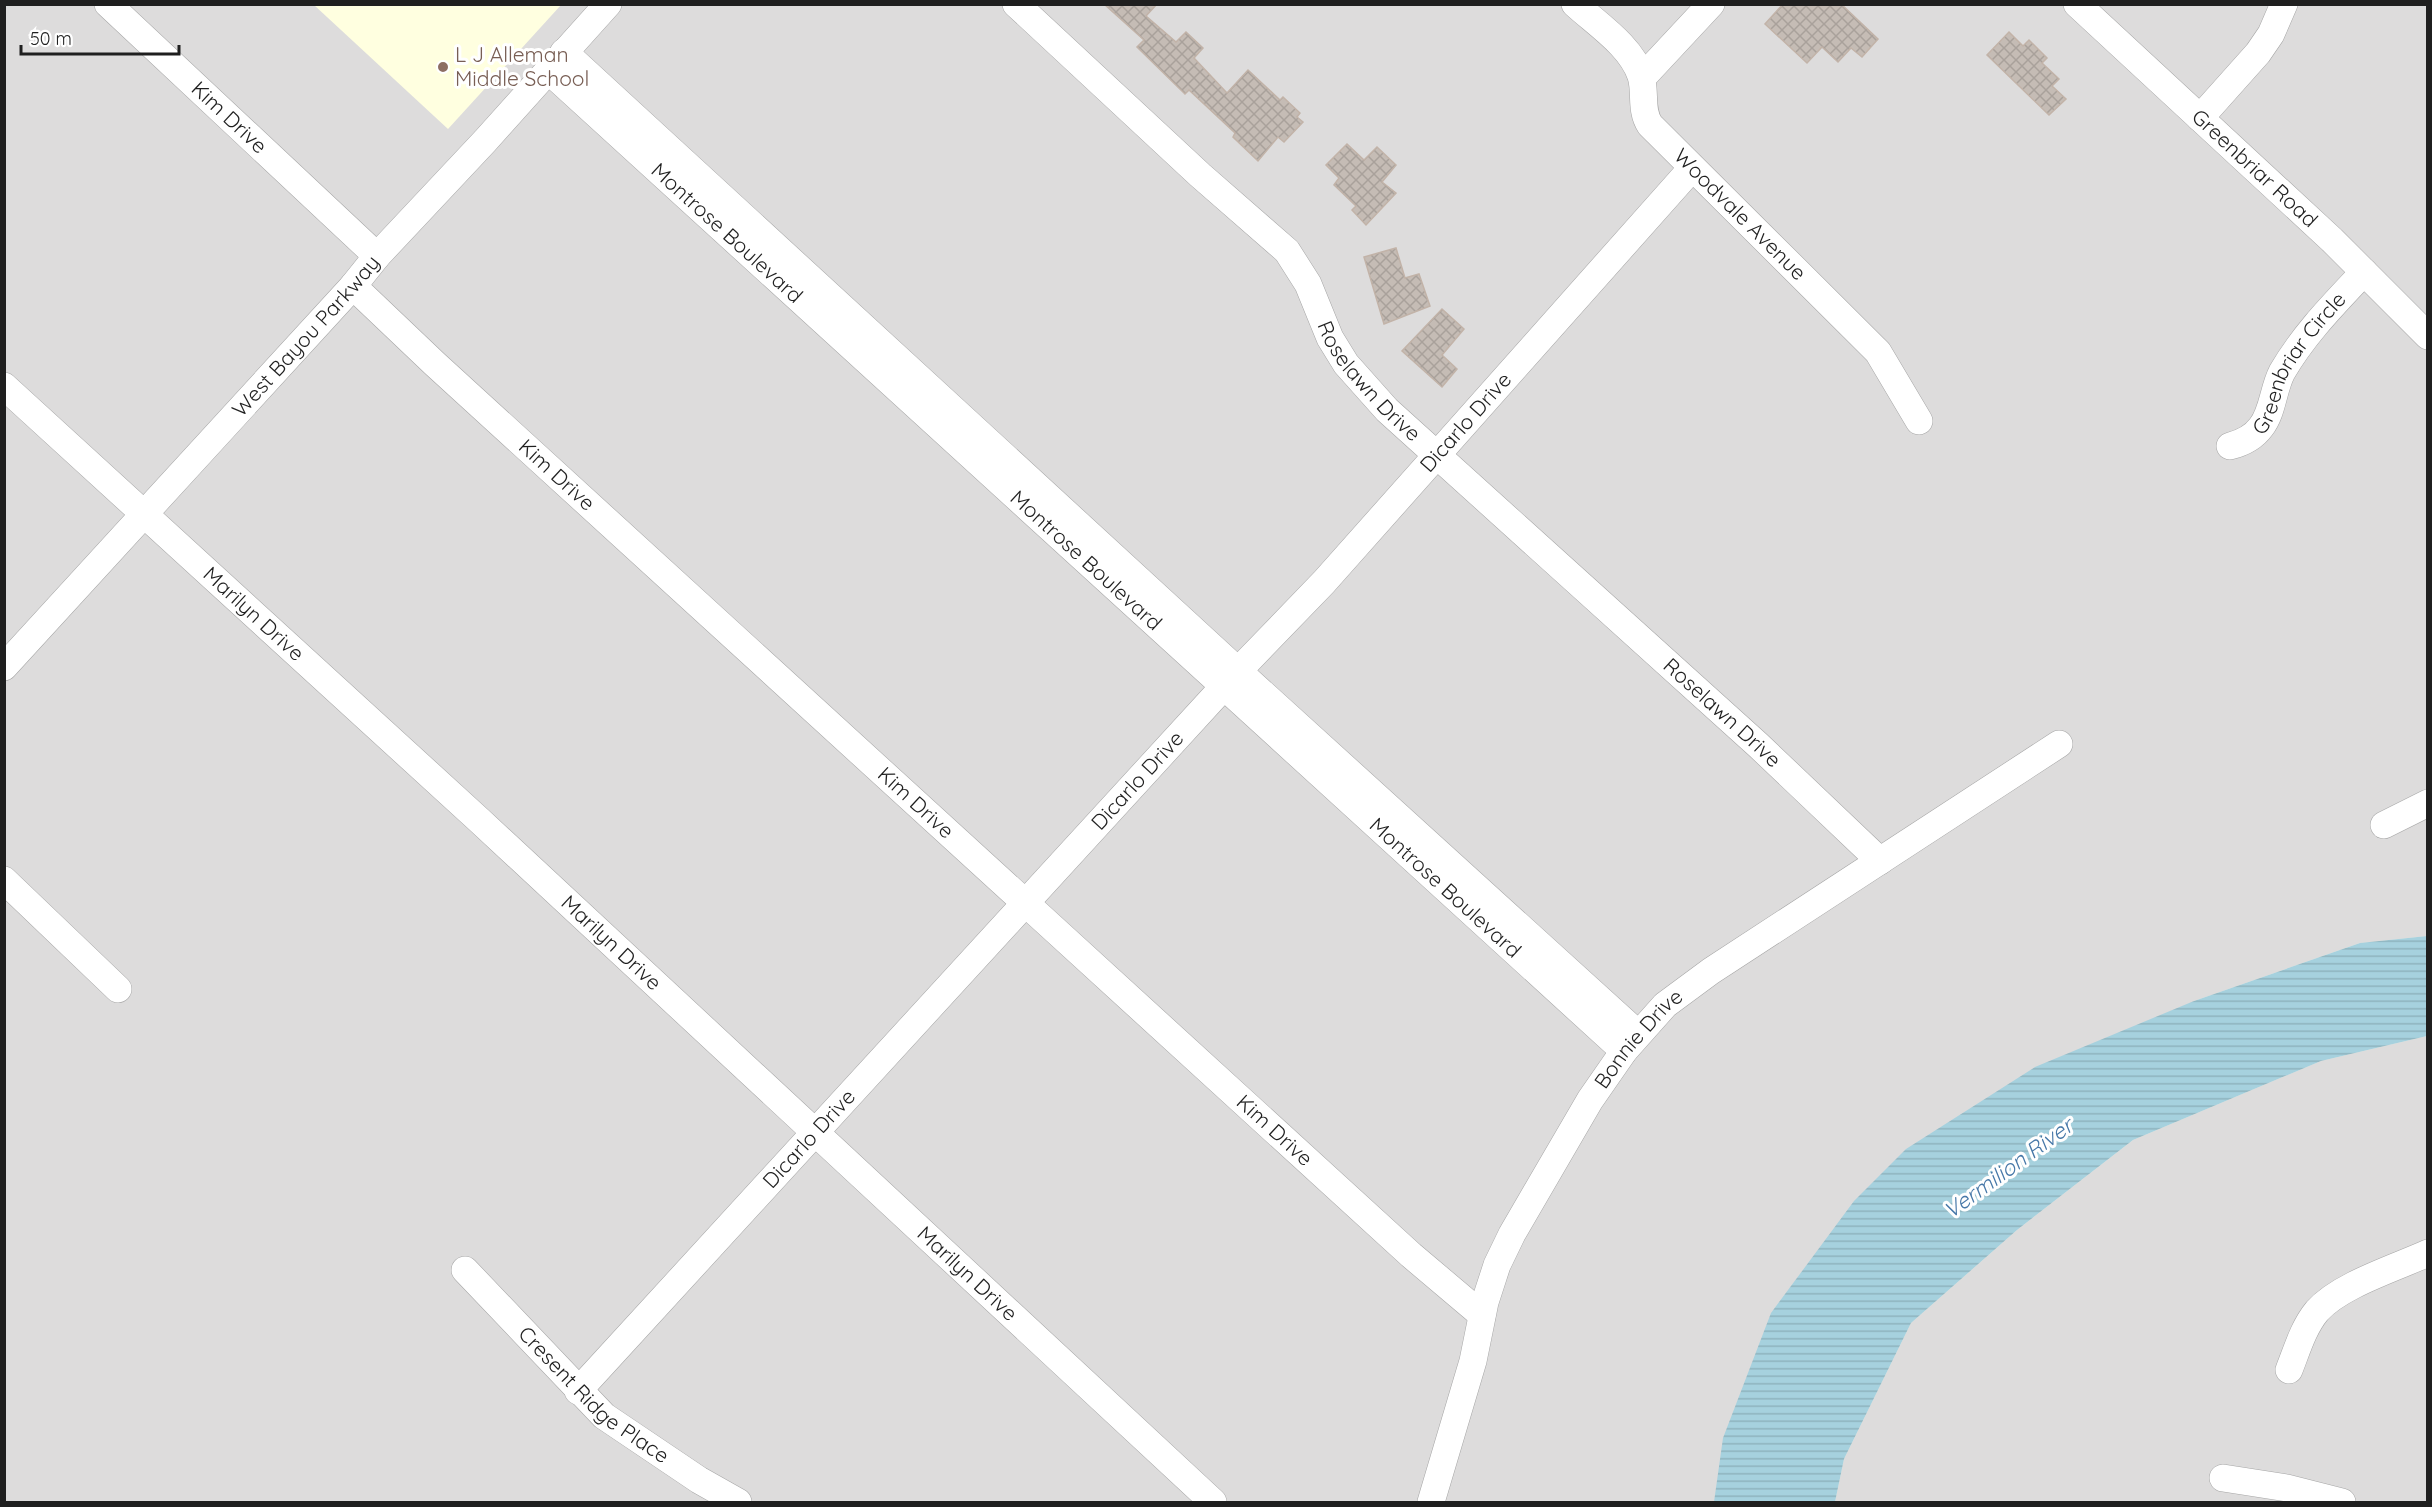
<svg xmlns="http://www.w3.org/2000/svg" width="2432" height="1507" viewBox="0 0 2432 1507" font-family="Quicksand,sans-serif">
<defs>
<pattern id="water-rules" width="6" height="5" patternUnits="userSpaceOnUse" patternTransform="scale(1.5)"><rect width="6" height="5" fill="#a6d1de"/><path d="M0 2.5h6" fill="none" stroke="#8eb3be"/></pattern>
<pattern id="building-cross-hatch" width="8" height="8" patternUnits="userSpaceOnUse" patternTransform="scale(1.5)"><rect width="8" height="8" fill="#c5bcb5"/><path d="M0 0l8 8M0 8l8-8" fill="none" stroke="#a9a19b"/></pattern>
</defs>
<rect width="100%" height="100%" fill="#f0ede5"/>
<g fill="#dddcdc">
<path d="M 5,5 L 2427,5 L 2427,936 L 2360,943 L 2194,1001 L 1730,1502 L 5,1502 Z"/>
<path d="M 2427,1036 L 2427,1502 L 1835,1502 L 1844,1459 L 1911,1323 L 2017,1230 L 2133,1140 L 2321,1061 Z"/>
</g>
<path fill="#ffffe0" d="M 314,5 L 561,5 L 448,129 Z"/>
<path fill="url(#water-rules)" d="M 2427,936 L 2427,1036 L 2321,1061 L 2133,1140 L 2017,1230 L 1911,1323 L 1844,1459 L 1835,1502 L 1714,1502 L 1723,1438 L 1771,1313 L 1854,1201 L 1906,1149 L 2035,1067 L 2194,1001 L 2360,943 Z"/>
<g fill="url(#building-cross-hatch)" stroke="#c2b3a8" stroke-width="1.5">
<path d="M 1104,4 L 1157,4 L 1146,16 L 1176,42 L 1186,32 L 1203,48 L 1194,58 L 1227,93 L 1248,70 L 1280,100 L 1283,97 L 1300,113 L 1297,117 L 1303,122 L 1284,142 L 1278,137 L 1258,161 L 1233,137 L 1235,133 L 1189,90 L 1185,94 L 1137,47 L 1144,40 Z"/>
<path d="M 1783,4 L 1841,4 L 1878,39 L 1862,57 L 1851,48 L 1838,62 L 1822,47 L 1807,63 L 1765,24 Z"/>
<path d="M 2009,32 L 2023,46 L 2029,40 L 2047,58 L 2042,63 L 2059,79 L 2052,86 L 2066,99 L 2049,115 L 1987,55 Z"/>
<path d="M 1347,144 L 1364,160 L 1377,147 L 1396,165 L 1382,182 L 1396,193 L 1366,225 L 1352,210 L 1356,206 L 1334,185 L 1339,178 L 1326,165 Z"/>
<path d="M 1396,248 L 1405,278 L 1419,274 L 1430,306 L 1384,324 L 1364,257 Z"/>
<path d="M 1442,309 L 1464,329 L 1442,355 L 1457,369 L 1442,387 L 1402,351 Z"/>
</g>
<g fill="none" stroke-linecap="round" stroke-linejoin="round">
<g stroke="#a6a6a6" stroke-width="28">
<g id="minor">
<path id="s1" d="M 108,4 L 377,256"/>
<path id="s2" d="M 1016,4 L 1200,175 L 1287,251 L 1308,284 L 1330,338 L 1346,364 L 1387,410 L 1758,745 L 1880,861"/>
<path id="s3" d="M 1575,4 C 1598,25 1631,46 1641,76 C 1646,92 1640,110 1650,125 L 1878,352 L 1919,421"/>
<path id="s4" d="M 2077,4 L 2332,240 L 2428,336"/>
<path d="M 564,52 L 1238,671 L 1638,1034"/>
<path id="s5" d="M 548,70 L 1624,1051"/>
<path d="M 1642,78 L 1711,4"/>
<path d="M 2200,118 L 2258,53 L 2271,34 L 2284,4"/>
<path id="s6" d="M 353,286 L 435,364 L 1411,1255 L 1482,1315"/>
<path id="s7" d="M 4,386 L 479,820 L 1213,1502"/>
<path id="s8" d="M 2230,446 C 2242,443 2253,438 2261,427 C 2273,412 2273,389 2282,372 C 2304,334 2334,304 2364,272"/>
<path id="s9" d="M 4,667 L 353,286 L 377,256 L 485,141 L 608,4"/>
<path d="M 2384,825 L 2428,803"/>
<path d="M 4,880 L 118,989"/>
<path id="s10" d="M 465,1270 L 604,1416 L 699,1480 L 738,1502"/>
<path d="M 2289,1370 C 2297,1350 2303,1328 2317,1311 C 2340,1285 2395,1268 2428,1253"/>
<path id="s11" d="M 578,1391 L 1238,671 L 1324,582 L 1692,168"/>
<path d="M 2223,1478 L 2287,1488 L 2342,1502"/>
<path id="s12" d="M 1431,1502 L 1473,1361 L 1485,1302 L 1497,1265 L 1512,1234 L 1590,1100 L 1624,1051 L 1665,1005 L 1711,971 L 2059,744"/>
</g>
</g>
<use href="#minor" stroke="#fff" stroke-width="27"/>
</g>
<circle fill="#8d6e63" stroke="#fff" stroke-width="2" cx="443" cy="67" r="6"/>
<g text-anchor="middle" stroke-width="6" stroke-linejoin="round" paint-order="stroke">
<g font-size="21" fill="#785e54" stroke="#fff" text-anchor="start">
<text x="455" y="62">L J Alleman<tspan x="455" dy="24">Middle School</tspan></text>
</g>
<g font-size="21" fill="#1f1f1f" stroke="#fff">
<text dy="7" stroke="none"><textPath href="#s1" startOffset="166">Kim Drive</textPath></text>
<text dy="7" stroke="none"><textPath href="#s4" startOffset="242">Greenbriar Road</textPath></text>
<text dy="7" stroke="none"><textPath href="#s3" startOffset="276">Woodvale Avenue</textPath></text>
<text dy="7" stroke="none"><textPath href="#s5" startOffset="242">Montrose Boulevard</textPath></text>
<text dy="7" stroke="none"><textPath href="#s9" startOffset="448">West Bayou Parkway</textPath></text>
<text dy="7" stroke="none"><textPath href="#s8" startOffset="112">Greenbriar Circle</textPath></text>
<text dy="7" stroke="none"><textPath href="#s2" startOffset="522">Roselawn Drive</textPath></text>
<text dy="7" stroke="none"><textPath href="#s11" startOffset="1314">Dicarlo Drive</textPath></text>
<text dy="7" stroke="none"><textPath href="#s6" startOffset="278">Kim Drive</textPath></text>
<text dy="7" stroke="none"><textPath href="#s5" startOffset="728">Montrose Boulevard</textPath></text>
<text dy="7" stroke="none"><textPath href="#s7" startOffset="338">Marilyn Drive</textPath></text>
<text dy="7" stroke="none"><textPath href="#s2" startOffset="1008">Roselawn Drive</textPath></text>
<text dy="7" stroke="none"><textPath href="#s11" startOffset="828">Dicarlo Drive</textPath></text>
<text dy="7" stroke="none"><textPath href="#s6" startOffset="764">Kim Drive</textPath></text>
<text dy="7" stroke="none"><textPath href="#s5" startOffset="1214">Montrose Boulevard</textPath></text>
<text dy="7" stroke="none"><textPath href="#s7" startOffset="824">Marilyn Drive</textPath></text>
<text dy="7" stroke="none"><textPath href="#s12" startOffset="514">Bonnie Drive</textPath></text>
<text dy="7" stroke="none"><textPath href="#s6" startOffset="1250">Kim Drive</textPath></text>
<text dy="7" stroke="none"><textPath href="#s11" startOffset="342">Dicarlo Drive</textPath></text>
<text dy="7" stroke="none"><textPath href="#s7" startOffset="1310">Marilyn Drive</textPath></text>
<text dy="7" stroke="none"><textPath href="#s10" startOffset="180">Cresent Ridge Place</textPath></text>
</g>
<g font-size="22" font-style="italic" fill="#4778a8" stroke="#fff">
<text transform="translate(2008 1168) rotate(-36)" y="8">Vermilion River</text>
</g>
</g>
<rect width="2432" height="1507" fill="none" stroke="#1f1f1f" stroke-width="12"/>
<path d="M21 45v9h158v-9" fill="none" stroke="#1f1f1f" stroke-width="3"/>
<text x="30" y="45" font-size="18" fill="#1f1f1f" stroke="#ffffff" stroke-width="4.5" paint-order="stroke">50 m</text>
</svg>
